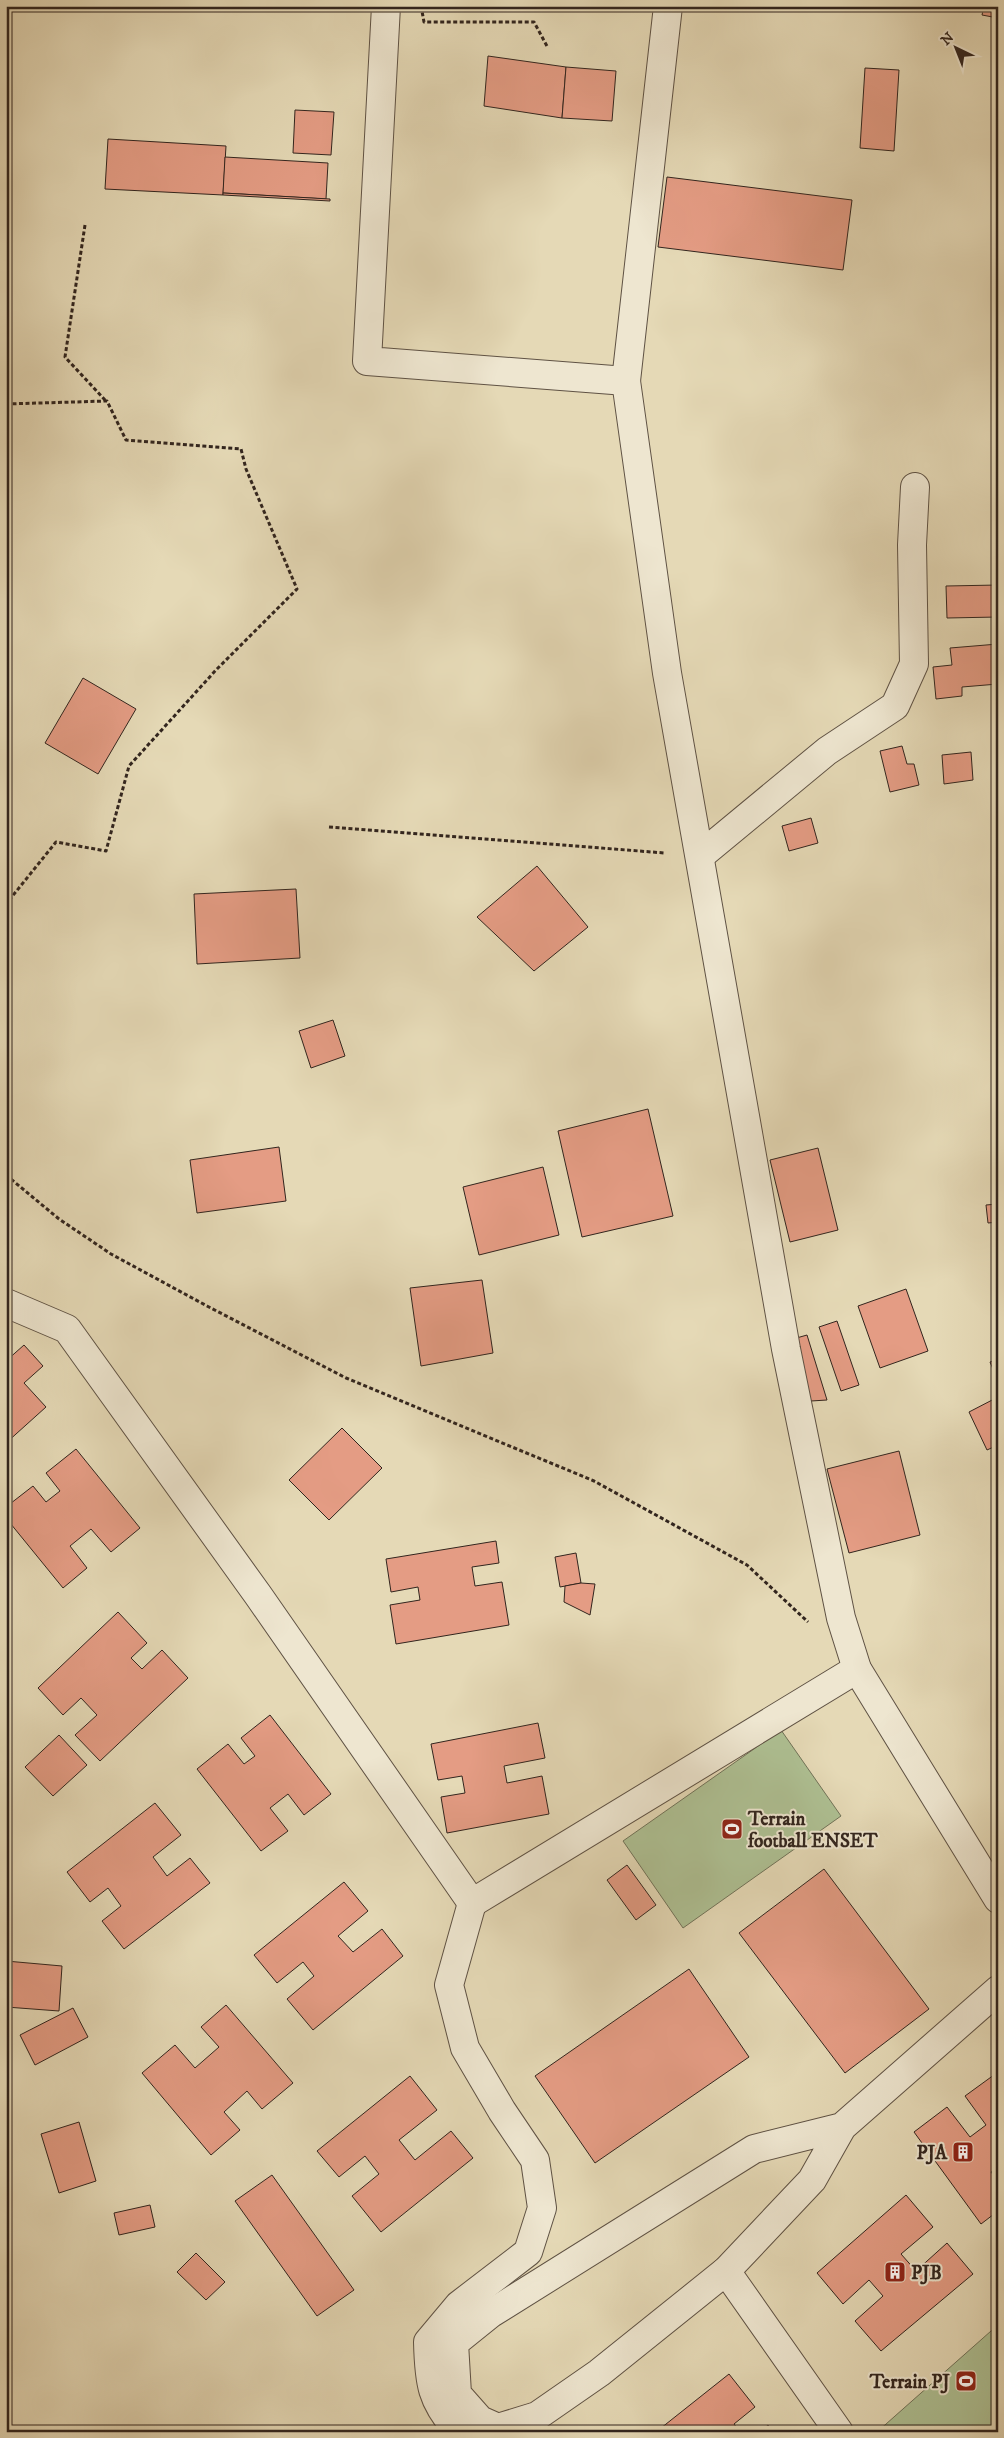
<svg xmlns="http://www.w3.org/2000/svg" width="1004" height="2438" viewBox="0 0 1004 2438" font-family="'IM FELL DW Pica',serif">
<rect width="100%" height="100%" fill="#e5d9b6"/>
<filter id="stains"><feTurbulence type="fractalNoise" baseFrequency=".004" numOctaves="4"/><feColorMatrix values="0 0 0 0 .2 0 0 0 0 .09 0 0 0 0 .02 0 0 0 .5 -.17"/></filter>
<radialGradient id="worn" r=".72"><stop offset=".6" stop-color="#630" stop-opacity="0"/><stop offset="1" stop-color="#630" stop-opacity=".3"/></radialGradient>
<g fill="#aec093" stroke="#707258">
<path d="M 781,1730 L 841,1816 L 683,1928 L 623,1841 Z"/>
<path d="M 998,2327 L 998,2432 L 877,2432 L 991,2331 Z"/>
</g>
<g fill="#e49c84" stroke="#32251e">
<path d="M 796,6 L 871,6 L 871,11 Z"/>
<path d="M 984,6 L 998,6 L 998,18 L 982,15 Z"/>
<path d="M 488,56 L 566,67 L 562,118 L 484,106 Z"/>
<path d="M 566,67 L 616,71 L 612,121 L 562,118 Z"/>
<path d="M 865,68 L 899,70 L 894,151 L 860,148 Z"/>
<path d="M 295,110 L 334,112 L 331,155 L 293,153 Z"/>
<path d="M 108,139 L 226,146 L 223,195 L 105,189 Z"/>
<path d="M 225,157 L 328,163 L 326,199 L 223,193 Z"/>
<path d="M 667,177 L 852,200 L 843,270 L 658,247 Z"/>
<path d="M 223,193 L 330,199 L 330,201 L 223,195 Z"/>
<path d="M 998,585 L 998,617 L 947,618 L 946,586 Z"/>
<path d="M 998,644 L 998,684 L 962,687 L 962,696 L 936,699 L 933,667 L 952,665 L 950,648 Z"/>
<path d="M 83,678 L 136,709 L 98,774 L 45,743 Z"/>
<path d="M 902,746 L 907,764 L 914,764 L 919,785 L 890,792 L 880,751 Z"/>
<path d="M 971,752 L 973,780 L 944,784 L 942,755 Z"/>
<path d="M 811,818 L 818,843 L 789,851 L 782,826 Z"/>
<path d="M 537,866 L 588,927 L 534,971 L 477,917 Z"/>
<path d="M 296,889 L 300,958 L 197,964 L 194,894 Z"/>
<path d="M 333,1020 L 345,1056 L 311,1068 L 299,1031 Z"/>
<path d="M 648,1109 L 673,1216 L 582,1237 L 558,1131 Z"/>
<path d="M 279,1147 L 286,1201 L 197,1213 L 190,1160 Z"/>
<path d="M 818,1148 L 838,1230 L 790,1242 L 770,1160 Z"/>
<path d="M 543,1167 L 559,1235 L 479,1255 L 463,1187 Z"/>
<path d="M 998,1204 L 998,1222 L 988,1223 L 986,1205 Z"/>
<path d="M 482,1280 L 493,1353 L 421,1366 L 410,1288 Z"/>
<path d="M 906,1289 L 928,1351 L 880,1368 L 858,1306 Z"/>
<path d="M 837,1321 L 859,1385 L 841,1391 L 819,1327 Z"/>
<path d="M 807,1335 L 827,1400 L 811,1401 L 793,1339 Z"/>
<path d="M 24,1345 L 43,1366 L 24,1383 L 46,1407 L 6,1443 L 6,1361 Z"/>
<path d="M 998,1359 L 998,1381 L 990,1362 Z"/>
<path d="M 998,1397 L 998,1445 L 987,1450 L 969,1412 Z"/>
<path d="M 342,1428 L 382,1468 L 329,1520 L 289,1480 Z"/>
<path d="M 76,1449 L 140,1528 L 111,1552 L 91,1529 L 70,1546 L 87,1568 L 63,1588 L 6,1518 L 6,1507 L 33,1486 L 46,1502 L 60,1491 L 46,1473 Z"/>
<path d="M 899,1451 L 920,1535 L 849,1553 L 827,1469 Z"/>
<path d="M 496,1541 L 499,1563 L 472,1567 L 475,1586 L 502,1582 L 509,1625 L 396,1644 L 390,1605 L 420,1600 L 418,1587 L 391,1592 L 386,1559 Z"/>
<path d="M 576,1553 L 581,1583 L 560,1587 L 555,1557 Z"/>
<path d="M 581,1583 L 595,1584 L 590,1615 L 564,1602 L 565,1586 Z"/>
<path d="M 118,1612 L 147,1643 L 131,1658 L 142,1669 L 162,1650 L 188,1678 L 100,1761 L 75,1735 L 97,1715 L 81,1698 L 63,1715 L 38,1688 Z"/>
<path d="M 270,1715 L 331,1794 L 304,1815 L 288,1794 L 270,1808 L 288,1831 L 261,1851 L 197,1769 L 228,1744 L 244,1764 L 255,1756 L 241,1738 Z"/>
<path d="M 538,1723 L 545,1758 L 504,1766 L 507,1783 L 542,1776 L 549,1814 L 447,1833 L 441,1797 L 465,1793 L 462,1776 L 438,1780 L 431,1744 Z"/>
<path d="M 59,1735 L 87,1765 L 53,1796 L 25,1767 Z"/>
<path d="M 155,1803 L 181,1835 L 153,1857 L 167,1876 L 190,1858 L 210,1883 L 124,1949 L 102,1921 L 121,1906 L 108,1888 L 90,1902 L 67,1872 Z"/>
<path d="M 627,1865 L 656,1905 L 636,1920 L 607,1880 Z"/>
<path d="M 824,1869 L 929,2009 L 845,2073 L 739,1933 Z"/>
<path d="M 344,1882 L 368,1911 L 338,1936 L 353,1952 L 382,1929 L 403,1956 L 313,2030 L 287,1999 L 314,1976 L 303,1962 L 277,1983 L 254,1955 Z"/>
<path d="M 6,1961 L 62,1966 L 59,2011 L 6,2007 Z"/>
<path d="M 689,1969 L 749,2057 L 595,2163 L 535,2076 Z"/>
<path d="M 226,2005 L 293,2083 L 262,2109 L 247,2091 L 224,2112 L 240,2130 L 211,2155 L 142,2073 L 175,2045 L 195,2068 L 219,2047 L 201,2027 Z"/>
<path d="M 73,2008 L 88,2037 L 35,2065 L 20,2035 Z"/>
<path d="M 998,2072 L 998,2168 L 991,2172 L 998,2181 L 998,2211 L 981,2224 L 914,2132 L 947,2107 L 970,2137 L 986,2125 L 965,2096 Z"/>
<path d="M 410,2076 L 437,2110 L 399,2140 L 415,2160 L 451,2131 L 473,2158 L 381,2232 L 352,2196 L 379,2174 L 365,2156 L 339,2177 L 317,2151 Z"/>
<path d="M 79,2122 L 96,2181 L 59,2193 L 41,2134 Z"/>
<path d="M 272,2175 L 354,2290 L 317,2316 L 235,2201 Z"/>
<path d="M 906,2195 L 933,2227 L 901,2254 L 916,2271 L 947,2243 L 973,2274 L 881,2351 L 855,2321 L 883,2296 L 869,2280 L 843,2304 L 817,2273 Z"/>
<path d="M 150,2205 L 155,2227 L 119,2235 L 114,2213 Z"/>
<path d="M 196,2253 L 225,2282 L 206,2300 L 177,2272 Z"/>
<path d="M 729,2374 L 755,2407 L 734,2424 L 740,2432 L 656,2432 Z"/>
<path d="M 768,2425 L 774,2432 L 760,2432 Z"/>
</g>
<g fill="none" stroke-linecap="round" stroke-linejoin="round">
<g stroke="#5f5244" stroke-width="30">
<g id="minor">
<path d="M 386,6 L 367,361 L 626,381 L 668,6"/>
<path d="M 626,381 L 667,673 L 786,1349 L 841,1618 L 857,1669 L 998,1899"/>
<path d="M 700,856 L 827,751 L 895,706 L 914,664 L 912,545 L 915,487"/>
<path d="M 6,1303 L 67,1329 L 258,1595 L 472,1903 L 857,1669"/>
<path d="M 842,2127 L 754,2149 L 490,2314 L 454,2343 L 457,2394 L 480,2420 L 498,2428 L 537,2416 L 599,2373 L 726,2271 L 812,2180 L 842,2127 L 998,1990"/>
<path d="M 726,2271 L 839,2432"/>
<path d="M 459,2432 C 431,2401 429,2383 428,2342 L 459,2305 L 528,2252 L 542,2208 L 535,2160 L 502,2111 L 465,2048 L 449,1985 L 472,1903"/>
</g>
</g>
<g stroke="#32251e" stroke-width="3" stroke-dasharray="4 2.5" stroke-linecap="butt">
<path d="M 421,6 L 424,22 L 534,22 L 548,48"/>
<path d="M 85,225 L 65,357 L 106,401"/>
<path d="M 6,404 L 107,401 L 126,440 L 241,449 L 246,469 L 297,589 L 216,670 L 129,766 L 106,851 L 56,842 L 6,904"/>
<path d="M 329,827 L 665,853"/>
<path d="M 6,1175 L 59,1219 L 111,1254 L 207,1306 L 346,1378 L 594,1481 L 747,1565 L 808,1622"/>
</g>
<use href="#minor" stroke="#eee6d0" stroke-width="28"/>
</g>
<defs>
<g id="stadium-square" transform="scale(1.125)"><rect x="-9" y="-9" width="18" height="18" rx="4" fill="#8f2418" stroke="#eee6d0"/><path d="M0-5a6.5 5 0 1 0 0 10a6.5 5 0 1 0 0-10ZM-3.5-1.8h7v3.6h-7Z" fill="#fff"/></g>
<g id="building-square" transform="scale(1.125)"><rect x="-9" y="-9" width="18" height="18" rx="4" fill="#8f2418" stroke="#eee6d0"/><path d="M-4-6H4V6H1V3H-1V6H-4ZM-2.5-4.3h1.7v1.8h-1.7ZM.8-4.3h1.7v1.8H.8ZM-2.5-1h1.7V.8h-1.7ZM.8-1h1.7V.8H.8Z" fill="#fff"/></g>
</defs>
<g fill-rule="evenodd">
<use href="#stadium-square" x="732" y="1829"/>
<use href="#building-square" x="963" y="2152"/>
<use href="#building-square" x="895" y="2272"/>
<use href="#stadium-square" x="966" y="2381"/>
</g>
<g text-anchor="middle" stroke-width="4" stroke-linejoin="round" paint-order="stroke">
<g font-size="19" font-weight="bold" fill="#32251e" stroke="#eee6d0" text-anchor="start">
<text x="748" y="1825">Terrain<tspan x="748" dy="22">football ENSET</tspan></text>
<text x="947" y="2159" text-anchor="end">PJA</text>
<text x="911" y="2279">PJB</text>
<text x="950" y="2388" text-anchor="end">Terrain PJ</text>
</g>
</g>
<rect width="1004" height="2438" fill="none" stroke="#e5d9b6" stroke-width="25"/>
<rect x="8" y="8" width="989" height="2423" fill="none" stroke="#32251e" stroke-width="2.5"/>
<rect x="12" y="12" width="979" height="2413" fill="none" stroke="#32251e"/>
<g transform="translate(956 48) rotate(317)" stroke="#eee6d0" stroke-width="4" paint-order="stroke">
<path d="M0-4L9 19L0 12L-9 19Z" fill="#32251e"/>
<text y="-8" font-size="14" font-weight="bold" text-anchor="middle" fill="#32251e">N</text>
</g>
<rect width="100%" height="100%" filter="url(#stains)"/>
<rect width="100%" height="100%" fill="url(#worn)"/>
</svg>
